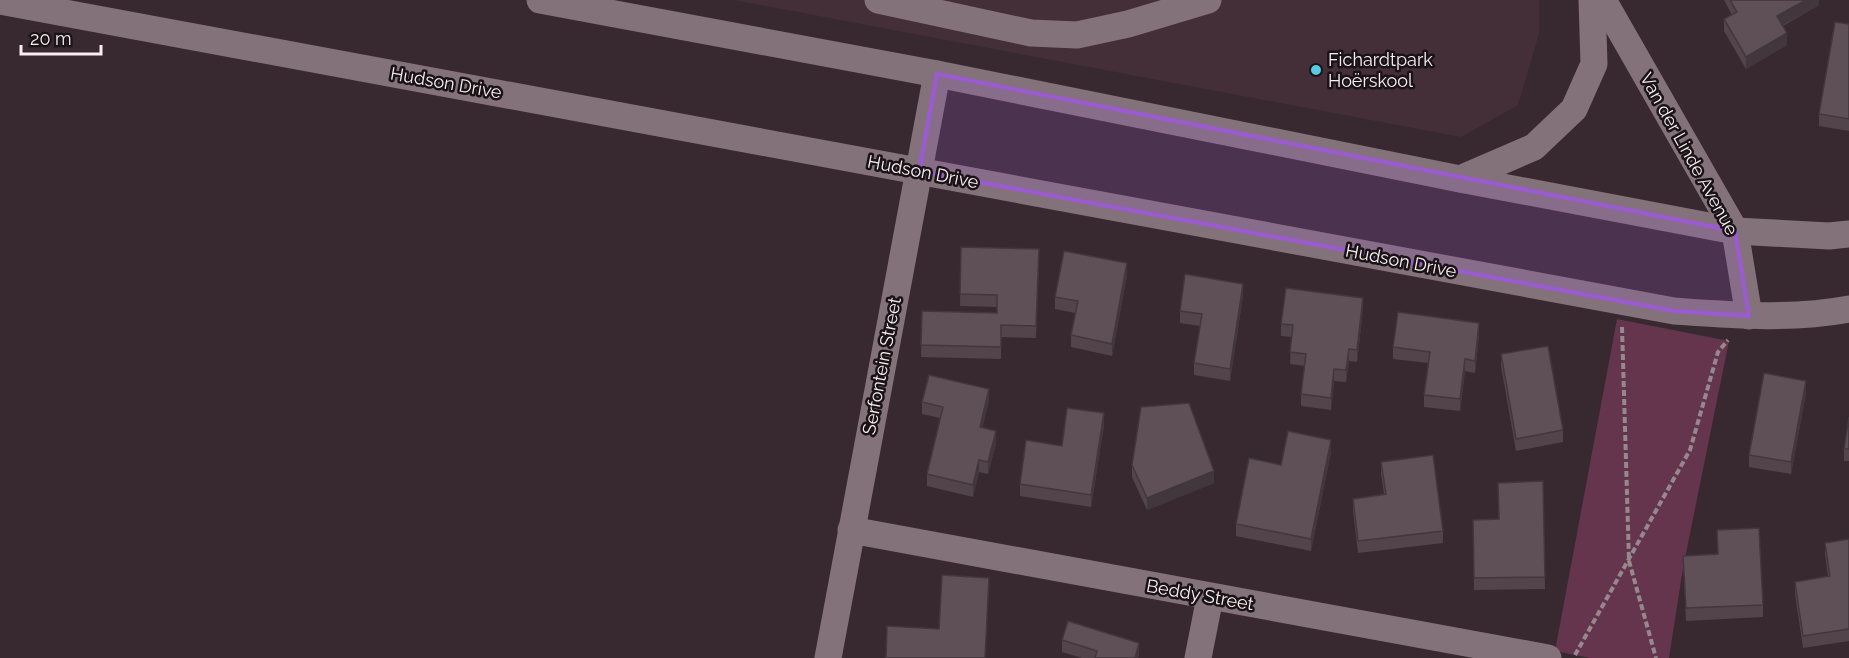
<svg xmlns="http://www.w3.org/2000/svg" width="1849" height="658" viewBox="0 0 1849 658" font-family="Raleway,sans-serif">
<rect width="100%" height="100%" fill="#37292f"/>
<path fill="#442f38" d="M 734,0 L 1539,0 L 1539,34 L 1518,105 L 1461,137 Z"/>
<path fill="#65354d" d="M 1617,319 L 1729,341 L 1683,568 L 1669,658 L 1590,658 L 1555,651 Z"/>
<g fill="none" stroke-linecap="round" stroke-linejoin="round">
<g stroke="#95898e" stroke-width="4" stroke-dasharray="6 3" stroke-linecap="butt">
<path d="M 1622,327 L 1629,561 L 1656,658"/>
<path d="M 1575,655 L 1690,450 L 1718,352 L 1728,340"/>
</g>
<g stroke="#837279" stroke-width="27">
<path d="M 540,0 L 937,74 L 1460,179 L 1735,231 L 1829,236 L 1849,234"/>
<path d="M 878,0 L 1031,33 L 1077,35 L 1128,24 L 1208,0"/>
<path d="M 1603,0 L 1735,231 L 1749,316"/>
<path d="M 0,1 L 1674,311 C 1732,315 1792,320 1849,309"/>
<path d="M 1460,179 L 1534,147 L 1574,109 L 1594,64 L 1592,0"/>
<path d="M 851,530 L 1548,658"/>
<path d="M 828,658 L 937,74"/>
<path d="M 1198,658 L 1210,597"/>
</g>
</g>
<g fill="#52444a">
<path d="M 1724,0 L 1819,0 L 1819,5 L 1783,26 L 1787,45 L 1746,69 L 1724,31 L 1724,19 L 1732,15 Z"/>
<path d="M 1849,24 L 1849,131 L 1819,126 L 1819,114 Z"/>
<path d="M 961,247 L 1039,261 L 1036,338 L 1001,337 L 1001,359 L 921,357 L 922,311 L 997,313 L 997,307 L 960,306 Z"/>
<path d="M 1127,275 L 1112,356 L 1071,347 L 1071,335 L 1075,313 L 1055,309 L 1055,297 Z"/>
<path d="M 1243,296 L 1230,381 L 1194,375 L 1194,363 L 1200,326 L 1180,323 L 1180,311 Z"/>
<path d="M 1363,310 L 1357,362 L 1349,361 L 1346,382 L 1334,381 L 1331,410 L 1301,406 L 1301,394 L 1305,366 L 1290,364 L 1291,337 L 1281,336 L 1281,324 Z"/>
<path d="M 1479,335 L 1475,373 L 1465,371 L 1460,411 L 1424,407 L 1424,395 L 1429,363 L 1393,359 L 1393,347 Z"/>
<path d="M 1501,354 L 1563,430 L 1563,442 L 1516,451 L 1501,366 Z"/>
<path d="M 1806,393 L 1791,474 L 1749,467 L 1749,455 Z"/>
<path d="M 989,401 L 982,428 L 996,443 L 988,474 L 979,472 L 973,497 L 927,486 L 927,474 L 940,418 L 922,414 L 922,402 Z"/>
<path d="M 1849,417 L 1849,461 L 1844,461 L 1844,449 Z"/>
<path d="M 1104,425 L 1091,507 L 1020,496 L 1020,484 L 1062,446 Z"/>
<path d="M 1331,452 L 1311,551 L 1236,536 L 1236,524 L 1281,465 Z"/>
<path d="M 1381,462 L 1443,531 L 1443,543 L 1358,553 L 1353,511 L 1353,499 L 1384,494 L 1381,474 Z"/>
<path d="M 1132,465 L 1214,483 L 1147,510 L 1132,477 Z"/>
<path d="M 1543,481 L 1545,589 L 1474,590 L 1473,520 L 1499,519 Z"/>
<path d="M 1717,530 L 1763,605 L 1763,617 L 1686,621 L 1683,556 L 1718,554 Z"/>
<path d="M 1849,539 L 1849,641 L 1803,648 L 1795,594 L 1795,582 L 1828,576 L 1825,555 L 1825,543 Z"/>
<path d="M 1062,640 L 1139,655 L 1138,658 L 1082,658 L 1062,652 Z"/>
</g>
<g fill="#42373c">
<path d="M 1806,0 L 1819,0 L 1819,5 L 1777,28 L 1777,16 Z"/>
<path d="M 1787,33 L 1787,45 L 1746,69 L 1746,57 Z"/>
<path d="M 1127,263 L 1127,275 L 1112,356 L 1112,344 Z"/>
<path d="M 1243,284 L 1243,296 L 1230,381 L 1230,369 Z"/>
<path d="M 1363,298 L 1363,310 L 1357,362 L 1357,350 Z"/>
<path d="M 1479,323 L 1479,335 L 1475,373 L 1475,361 Z"/>
<path d="M 1349,349 L 1349,361 L 1346,382 L 1346,370 Z"/>
<path d="M 1465,359 L 1465,371 L 1460,411 L 1460,399 Z"/>
<path d="M 1334,369 L 1334,381 L 1331,410 L 1331,398 Z"/>
<path d="M 1806,381 L 1806,393 L 1791,474 L 1791,462 Z"/>
<path d="M 989,389 L 989,401 L 980,439 L 980,427 Z"/>
<path d="M 1104,413 L 1104,425 L 1091,507 L 1091,495 Z"/>
<path d="M 996,431 L 996,443 L 988,474 L 988,462 Z"/>
<path d="M 1331,440 L 1331,452 L 1311,551 L 1311,539 Z"/>
<path d="M 979,460 L 979,472 L 973,497 L 973,485 Z"/>
<path d="M 1214,471 L 1214,483 L 1147,510 L 1147,498 Z"/>
<path d="M 1139,643 L 1139,655 L 1138,658 L 1135,658 Z"/>
</g>
<g fill="#5f4f56" stroke="#42373c" stroke-width="1.5">
<path d="M 1730,0 L 1806,0 L 1777,16 L 1787,33 L 1746,57 L 1724,19 L 1737,12 Z"/>
<path d="M 1835,22 L 1849,24 L 1849,119 L 1819,114 Z"/>
<path d="M 961,247 L 1039,249 L 1036,326 L 1001,325 L 1001,347 L 921,345 L 922,311 L 997,313 L 997,295 L 960,294 Z"/>
<path d="M 1064,251 L 1127,263 L 1112,344 L 1071,335 L 1078,301 L 1055,297 Z"/>
<path d="M 1185,274 L 1243,284 L 1230,369 L 1194,363 L 1202,314 L 1180,311 Z"/>
<path d="M 1286,288 L 1363,298 L 1357,350 L 1349,349 L 1346,370 L 1334,369 L 1331,398 L 1301,394 L 1306,354 L 1290,352 L 1293,325 L 1281,324 Z"/>
<path d="M 1398,312 L 1479,323 L 1475,361 L 1465,359 L 1460,399 L 1424,395 L 1430,352 L 1393,347 Z"/>
<path d="M 1548,346 L 1563,430 L 1516,439 L 1501,354 Z"/>
<path d="M 1764,373 L 1806,381 L 1791,462 L 1749,455 Z"/>
<path d="M 929,375 L 989,389 L 980,427 L 996,431 L 988,462 L 979,460 L 973,485 L 927,474 L 943,407 L 922,402 Z"/>
<path d="M 1189,403 L 1214,471 L 1147,498 L 1132,465 L 1141,407 Z"/>
<path d="M 1067,408 L 1104,413 L 1091,495 L 1020,484 L 1026,440 L 1062,446 Z"/>
<path d="M 1849,417 L 1849,449 L 1844,449 Z"/>
<path d="M 1288,431 L 1331,440 L 1311,539 L 1236,524 L 1249,458 L 1281,465 Z"/>
<path d="M 1433,455 L 1443,531 L 1358,541 L 1353,499 L 1386,494 L 1381,462 Z"/>
<path d="M 1543,481 L 1545,577 L 1474,578 L 1473,520 L 1499,519 L 1498,483 Z"/>
<path d="M 1759,528 L 1763,605 L 1686,608 L 1683,556 L 1718,554 L 1717,530 Z"/>
<path d="M 1849,539 L 1849,629 L 1803,636 L 1795,582 L 1830,576 L 1825,543 Z"/>
<path d="M 942,575 L 989,578 L 985,658 L 886,658 L 887,626 L 939,629 Z"/>
<path d="M 1068,621 L 1139,643 L 1135,658 L 1095,658 L 1097,651 L 1062,640 Z"/>
</g>
<path fill="#9a5ccc" fill-opacity="0.2" stroke="#9a5ccc" stroke-width="4.5" stroke-linejoin="round" d="M 937,74 L 1735,231 L 1749,316 L 1674,311 L 919,171 Z"/>
<circle fill="#57c9e3" stroke="#1a1316" stroke-width="2" cx="1316" cy="70" r="6"/>
<g text-anchor="middle" stroke-width="5" stroke-linejoin="round" paint-order="stroke">
<g font-size="18" fill="#f8eef2" stroke="#1a1316" text-anchor="start">
<text x="1328" y="66">Fichardtpark<tspan x="1328" dy="21">Hoërskool</tspan></text>
</g>
<g font-size="18" fill="#f8eef2" stroke="#1a1316">
<text transform="translate(446 83) rotate(10)" y="6">Hudson Drive</text>
<text transform="translate(1689 154) rotate(61)" y="6">Van der Linde Avenue</text>
<text transform="translate(923 172) rotate(11)" y="6">Hudson Drive</text>
<text transform="translate(1401 261) rotate(11)" y="6">Hudson Drive</text>
<text transform="translate(882 366) rotate(-79)" y="6">Serfontein Street</text>
<text transform="translate(1200 595) rotate(10)" y="6">Beddy Street</text>
</g>
</g>
<path d="M21 45v9h80v-9" fill="none" stroke="#f8eef2" stroke-width="3"/>
<text x="30" y="45" font-size="18" fill="#f8eef2" stroke="#1a1316" stroke-width="4.5" paint-order="stroke">20 m</text>
</svg>
